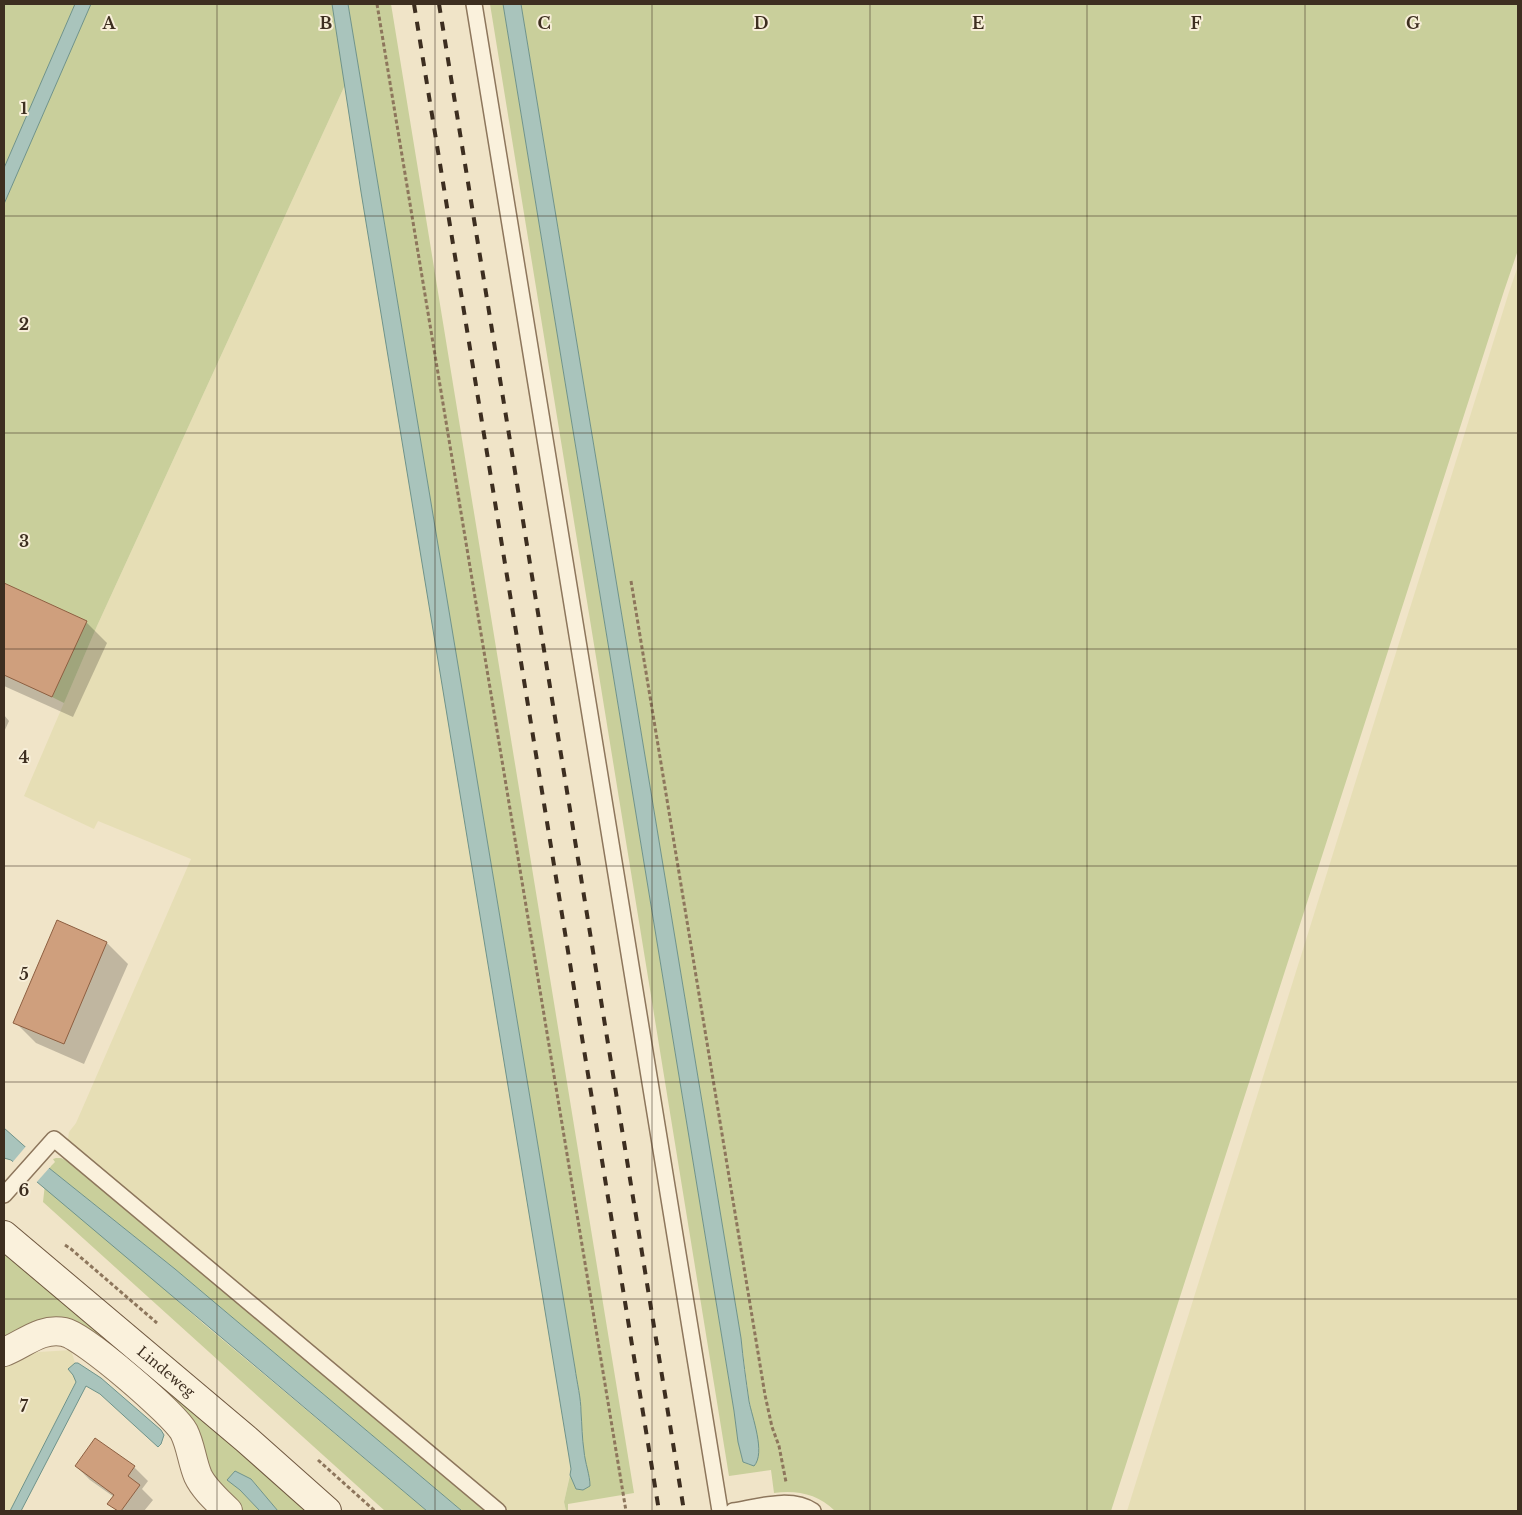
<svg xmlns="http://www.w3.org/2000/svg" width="1522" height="1515" viewBox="0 0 1522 1515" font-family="'Libre Baskerville',serif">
<rect width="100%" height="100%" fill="#f0e4c8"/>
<g fill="#e6deb5">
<path d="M 345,85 L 571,1469 L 564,1502 L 566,1511 L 508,1511 L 77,1150 L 68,1139 L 69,1132 L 76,1123 L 191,859 L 98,821 L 94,829 L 24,796 L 97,626 Z"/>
<path d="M 1518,266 L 1518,1511 L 1127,1511 L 1509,292 Z"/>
<path d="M 71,1350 L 75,1363 L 68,1369 L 73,1375 L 76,1381 L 10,1511 L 4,1511 L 4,1362 L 23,1353 Z"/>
</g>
<g fill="#c9cf9b">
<path d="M 4,4 L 75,4 L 4,168 Z"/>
<path d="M 91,4 L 332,4 L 345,85 L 97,626 L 64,703 L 52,697 L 86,621 L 4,583 L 4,204 Z"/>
<path d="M 348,4 L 391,4 L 634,1493 L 568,1504 L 568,1511 L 566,1511 L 564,1502 L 570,1475 L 576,1489 L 583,1490 L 590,1486 C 590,1475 585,1463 584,1451 C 582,1438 582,1425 581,1412 C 581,1397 577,1383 575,1368 Z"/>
<path d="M 490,4 L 503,4 L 734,1411 L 738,1442 L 743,1462 L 750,1465 L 759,1451 L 749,1399 L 741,1338 L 521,4 L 1518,4 L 1518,250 L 1504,291 L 1111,1511 L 835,1511 C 818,1494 797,1490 774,1493 L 771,1470 L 729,1476 Z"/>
<path d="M 56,1158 L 61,1158 L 71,1163 L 487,1511 L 462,1511 L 175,1269 L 49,1168 L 55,1162 L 53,1159 Z"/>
<path d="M 45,1184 L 205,1325 L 427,1511 L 385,1511 L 43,1202 Z"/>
<path d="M 4,1253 L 218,1431 L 308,1511 L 278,1511 L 251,1479 L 235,1471 L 228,1480 L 240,1490 L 260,1511 L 238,1511 L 205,1472 L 66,1324 L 4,1338 Z"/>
</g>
<g fill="#a9c4bc" stroke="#6f938a">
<path d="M 75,4 L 91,4 L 4,204 L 4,168 Z"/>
<path d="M 332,4 L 348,4 L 575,1368 C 577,1383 581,1398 581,1412 C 582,1425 582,1438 584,1451 C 585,1463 590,1475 590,1486 L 583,1490 L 576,1489 L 570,1475 L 571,1469 L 361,192 Z"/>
<path d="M 503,4 L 521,4 L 741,1338 C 743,1359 746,1380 749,1401 C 752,1417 766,1453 754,1466 L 743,1462 L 738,1442 L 734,1411 Z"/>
<path d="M 4,1128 L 49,1168 L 175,1269 L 462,1511 L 427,1511 L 11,1160 L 4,1158 Z"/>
<path d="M 75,1363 L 78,1363 L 101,1378 L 161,1430 L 164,1435 L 161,1444 L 158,1447 L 100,1394 L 86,1386 L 21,1511 L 10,1511 L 76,1382 L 73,1375 L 68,1369 Z"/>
<path d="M 235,1471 L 251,1479 L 278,1511 L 260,1511 L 240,1490 L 227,1480 Z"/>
</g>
<path fill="#f0e4c8" d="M 27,1145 L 51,1166 L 35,1184 L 11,1164 Z"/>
<g fill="#0003">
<path d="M 4,585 L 86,622 L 107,643 L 73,717 L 4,686 Z"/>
<path d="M 4,715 L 9,721 L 4,732 Z"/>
<path d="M 58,922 L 107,943 L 128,964 L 84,1064 L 36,1043 L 15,1022 Z"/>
<path d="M 96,1440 L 134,1467 L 148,1481 L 142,1489 L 153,1500 L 144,1511 L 117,1511 L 109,1504 L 114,1497 L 90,1480 L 76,1466 Z"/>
</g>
<g fill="#cf9f7d" stroke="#8d5f41">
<path d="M 4,583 L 87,621 L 52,697 L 4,675 Z"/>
<path d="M 57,920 L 107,942 L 64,1044 L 13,1023 Z"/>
<path d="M 95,1438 L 135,1466 L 128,1476 L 140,1485 L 121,1511 L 118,1511 L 107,1504 L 114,1495 L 75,1466 Z"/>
</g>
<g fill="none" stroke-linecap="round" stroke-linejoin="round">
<g stroke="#8d765c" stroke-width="18">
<g id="service">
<path d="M 474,4 L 720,1511"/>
<path d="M 4,1195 L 54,1139 L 498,1511"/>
<path d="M 733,1511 C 758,1507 791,1496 813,1511"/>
</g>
</g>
<g stroke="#8d765c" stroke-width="30">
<path id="minor" d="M 4,1352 C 23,1345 41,1327 64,1332 C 84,1336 174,1414 184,1432 C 191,1446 192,1462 198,1476 C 204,1489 218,1501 228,1511"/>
</g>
<g stroke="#6f573f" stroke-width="30">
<g id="secondary">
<path id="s1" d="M 4,1235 L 246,1439 L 327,1511"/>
</g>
</g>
<g stroke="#8d765c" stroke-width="3" stroke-dasharray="4 2.5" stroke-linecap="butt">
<path d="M 377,4 L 626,1511"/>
<path d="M 631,581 L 765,1395 L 772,1427 L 779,1446 L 786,1482"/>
<path d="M 65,1245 L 71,1249 L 157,1323"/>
<path d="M 318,1460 L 375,1511"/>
</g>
<use href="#service" stroke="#faf1dc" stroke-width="15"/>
<use href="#minor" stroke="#faf1dc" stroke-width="28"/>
<use href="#secondary" stroke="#faf1dc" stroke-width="28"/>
<g stroke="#3d2e20" stroke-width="4" stroke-dasharray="9 9" stroke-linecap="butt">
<path d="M 414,4 L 659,1511"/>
<path d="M 439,4 L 684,1511"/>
</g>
</g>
<path fill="none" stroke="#3d2e20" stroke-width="1" stroke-opacity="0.55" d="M 217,4 L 217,1511M 435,4 L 435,1511M 652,4 L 652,1511M 870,4 L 870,1511M 1087,4 L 1087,1511M 1305,4 L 1305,1511M 4,216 L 1518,216M 4,433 L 1518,433M 4,649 L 1518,649M 4,866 L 1518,866M 4,1082 L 1518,1082M 4,1299 L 1518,1299"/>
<g text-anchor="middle" stroke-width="4" stroke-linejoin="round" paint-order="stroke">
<g font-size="14" fill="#3d2e20" stroke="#f7eed8">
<text dy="5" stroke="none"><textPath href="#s1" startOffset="212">Lindeweg</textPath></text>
</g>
</g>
<g font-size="16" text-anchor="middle" font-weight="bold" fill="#3d2e20" stroke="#f7eed8" stroke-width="4" stroke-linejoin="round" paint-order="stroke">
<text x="109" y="29">A</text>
<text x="326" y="29">B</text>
<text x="544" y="29">C</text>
<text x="761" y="29">D</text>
<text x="978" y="29">E</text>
<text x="1196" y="29">F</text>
<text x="1413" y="29">G</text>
<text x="24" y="114">1</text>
<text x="24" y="330">2</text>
<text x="24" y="547">3</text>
<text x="24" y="763">4</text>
<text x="24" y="980">5</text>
<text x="24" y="1196">6</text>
<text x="24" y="1412">7</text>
</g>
<rect width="1522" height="1515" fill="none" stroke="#3d2e20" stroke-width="10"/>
</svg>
